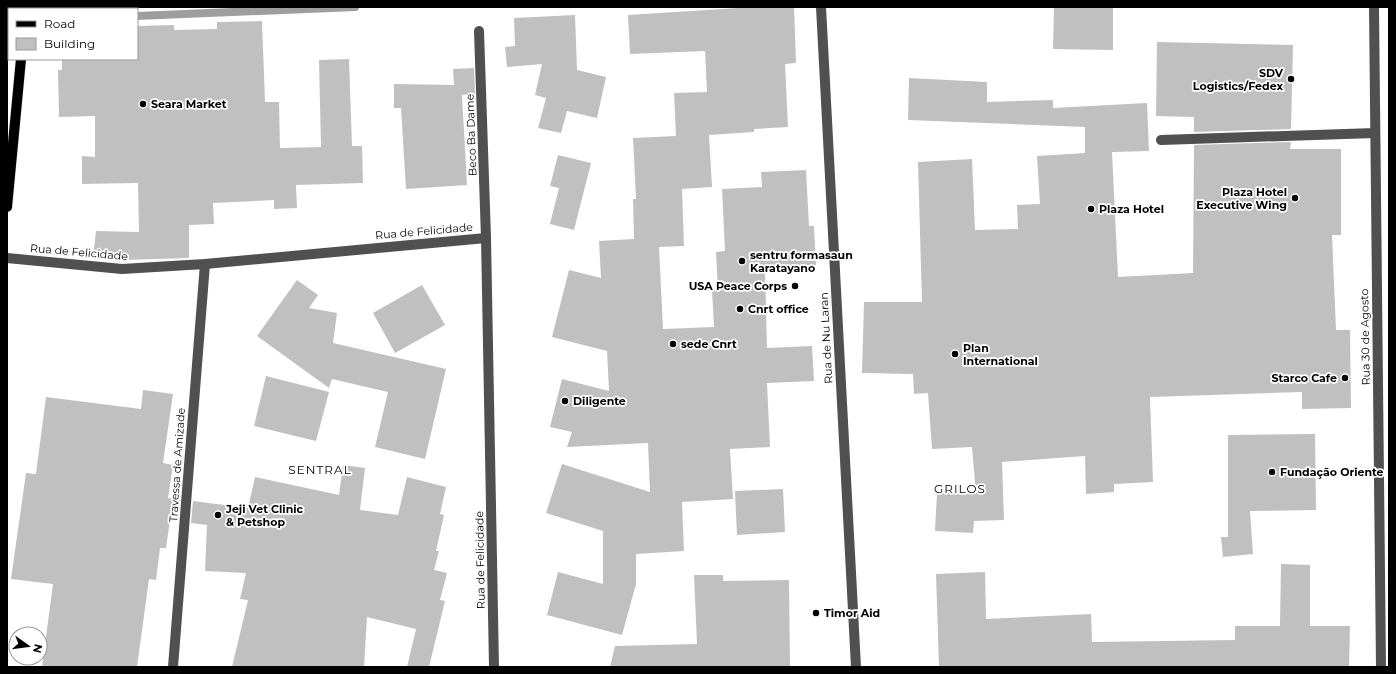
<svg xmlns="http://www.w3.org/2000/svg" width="1396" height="674" viewBox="0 0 1396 674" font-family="Montserrat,sans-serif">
<rect width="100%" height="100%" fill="#fff"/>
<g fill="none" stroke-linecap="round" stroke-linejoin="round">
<path stroke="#9e9e9e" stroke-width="8" d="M 137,16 L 355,7"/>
</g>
<g fill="#c0c0c0">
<path d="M 754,7 L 794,7 L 796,63 L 785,64 L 788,127 L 754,129 L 754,132 L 709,135 L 712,187 L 682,189 L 684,246 L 659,247 L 663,329 L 714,327 L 712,290 L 718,290 L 716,252 L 725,251 L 722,189 L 762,187 L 761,172 L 806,170 L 809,226 L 814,226 L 816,265 L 767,268 L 768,271 L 765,271 L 767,348 L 812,346 L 814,381 L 767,383 L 770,447 L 730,449 L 733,499 L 682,502 L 684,551 L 636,554 L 636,584 L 622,635 L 547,615 L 558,572 L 603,584 L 603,531 L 546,513 L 562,464 L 650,492 L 648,443 L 567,447 L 572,432 L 550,427 L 562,379 L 609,391 L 607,351 L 552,337 L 569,270 L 601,278 L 599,241 L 634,239 L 633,199 L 636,199 L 633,138 L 676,136 L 674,93 L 707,92 L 705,51 L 630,54 L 628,15 Z"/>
<path d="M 1054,7 L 1113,7 L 1113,50 L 1053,49 Z"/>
<path d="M 575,15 L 577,70 L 606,77 L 597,118 L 567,111 L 561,133 L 538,128 L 546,98 L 535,95 L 542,64 L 507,67 L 505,47 L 515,46 L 514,18 Z"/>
<path d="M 262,21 L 265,102 L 279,102 L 280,148 L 321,147 L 319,60 L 349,59 L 352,146 L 362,146 L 363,183 L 296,185 L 297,208 L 274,209 L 274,200 L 213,203 L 214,224 L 189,225 L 189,258 L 122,260 L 93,257 L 96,231 L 139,232 L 138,183 L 82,184 L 82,156 L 95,157 L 95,116 L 59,117 L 58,70 L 62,70 L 62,59 L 137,59 L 137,26 L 174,25 L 174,30 L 217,29 L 217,22 Z"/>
<path d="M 1157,42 L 1293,45 L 1291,129 L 1194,132 L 1194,117 L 1156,116 Z"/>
<path d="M 474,68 L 475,94 L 462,95 L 467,185 L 406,189 L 401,108 L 394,108 L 394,84 L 454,85 L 453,69 Z"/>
<path d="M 909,78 L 987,82 L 987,102 L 1053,100 L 1053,108 L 1147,103 L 1149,151 L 1112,152 L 1118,277 L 1193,273 L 1194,145 L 1291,142 L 1290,149 L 1341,149 L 1341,235 L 1332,235 L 1336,330 L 1350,330 L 1351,408 L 1302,409 L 1302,392 L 1150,397 L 1153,482 L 1114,484 L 1114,492 L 1086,494 L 1085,456 L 1002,462 L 1004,520 L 974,521 L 973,533 L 935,531 L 937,493 L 976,494 L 972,447 L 932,449 L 928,393 L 914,394 L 913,374 L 862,373 L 864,302 L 922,302 L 918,162 L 972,159 L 975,230 L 1018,229 L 1017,205 L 1040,204 L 1037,156 L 1085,153 L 1085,127 L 908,120 Z"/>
<path d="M 558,155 L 591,163 L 574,230 L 550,224 L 559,188 L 550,186 Z"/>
<path d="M 297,280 L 318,295 L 309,308 L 337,313 L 333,343 L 446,369 L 425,459 L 375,447 L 388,392 L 332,379 L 329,388 L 257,336 Z"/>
<path d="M 422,285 L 445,325 L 395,353 L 373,313 Z"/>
<path d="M 266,376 L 329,392 L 316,441 L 254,426 Z"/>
<path d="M 143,390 L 173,394 L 163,463 L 173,465 L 168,498 L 180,500 L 178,521 L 170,520 L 166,548 L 160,548 L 156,580 L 149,579 L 137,667 L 42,667 L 53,584 L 11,579 L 26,473 L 36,474 L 46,397 L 141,409 Z"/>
<path d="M 1315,434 L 1316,510 L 1250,511 L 1253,554 L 1223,557 L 1221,537 L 1228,537 L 1228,435 Z"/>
<path d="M 343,465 L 365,468 L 360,510 L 398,515 L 407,477 L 446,487 L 440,514 L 444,515 L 436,551 L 439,551 L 434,570 L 447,573 L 440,600 L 445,601 L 429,667 L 407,667 L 416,629 L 367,617 L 364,667 L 232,667 L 248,600 L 240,599 L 246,573 L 205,571 L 207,525 L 191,523 L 193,501 L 248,508 L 255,477 L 339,495 Z"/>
<path d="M 783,489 L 785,532 L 737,535 L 735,491 Z"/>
<path d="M 1281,564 L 1310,565 L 1310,626 L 1350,626 L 1349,667 L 939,667 L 936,574 L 985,572 L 986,619 L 1091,614 L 1092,642 L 1235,640 L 1235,626 L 1280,626 Z"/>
<path d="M 694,575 L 723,575 L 723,581 L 789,580 L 790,667 L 610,667 L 615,646 L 697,644 Z"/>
</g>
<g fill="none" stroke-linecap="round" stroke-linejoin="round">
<g stroke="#dbdbdb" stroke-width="11">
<g id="major">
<path d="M 28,9 L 28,7"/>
<path d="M 7,207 L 21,59"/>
</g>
</g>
<g stroke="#505050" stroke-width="10">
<path d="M 821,7 L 856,667"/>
<path d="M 1374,7 L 1381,667"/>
<path d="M 479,31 L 486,238"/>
<path d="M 1161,140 L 1375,133"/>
<path d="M 7,258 L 122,269 L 205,264 L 486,238 L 494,667"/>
<path d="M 173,667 L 205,264"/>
</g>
<use href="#major" stroke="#000" stroke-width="10"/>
</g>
<g fill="#000" stroke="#fff" stroke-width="1.5">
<circle cx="1291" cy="79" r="4"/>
<circle cx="143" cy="104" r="4"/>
<circle cx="1295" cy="198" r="4"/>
<circle cx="1091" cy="209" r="4"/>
<circle cx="742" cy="261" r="4"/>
<circle cx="795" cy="286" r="4"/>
<circle cx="740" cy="309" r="4"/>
<circle cx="673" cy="344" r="4"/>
<circle cx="955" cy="354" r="4"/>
<circle cx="1345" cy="378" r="4"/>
<circle cx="565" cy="401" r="4"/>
<circle cx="1272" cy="472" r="4"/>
<circle cx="218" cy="515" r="4"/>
<circle cx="816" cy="613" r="4"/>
</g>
<g text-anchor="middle" stroke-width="3.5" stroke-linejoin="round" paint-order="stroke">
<g font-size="11" font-weight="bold" fill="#000" stroke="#fff" text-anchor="start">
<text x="1283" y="77" text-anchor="end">SDV<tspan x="1283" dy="13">Logistics/Fedex</tspan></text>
<text x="151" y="108">Seara Market</text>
<text x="1287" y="196" text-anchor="end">Plaza Hotel<tspan x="1287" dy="13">Executive Wing</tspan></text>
<text x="1099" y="213">Plaza Hotel</text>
<text x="750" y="259">sentru formasaun<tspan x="750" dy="13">Karatayano</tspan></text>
<text x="787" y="290" text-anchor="end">USA Peace Corps</text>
<text x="748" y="313">Cnrt office</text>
<text x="681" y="348">sede Cnrt</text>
<text x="963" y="352">Plan<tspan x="963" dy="13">International</tspan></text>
<text x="1337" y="382" text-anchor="end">Starco Cafe</text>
<text x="573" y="405">Diligente</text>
<text x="1280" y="476">Fundação Oriente</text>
<text x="226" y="513">Jeji Vet Clinic<tspan x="226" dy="13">&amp; Petshop</tspan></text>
<text x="824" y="617">Timor Aid</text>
</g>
<g font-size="11" fill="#000" stroke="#fff">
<text transform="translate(471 135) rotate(-92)" y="4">Beco Ba Dame</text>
<text transform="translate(424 231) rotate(-5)" y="4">Rua de Felicidade</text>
<text transform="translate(79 252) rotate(5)" y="4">Rua de Felicidade</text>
<text transform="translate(1365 337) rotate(-91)" y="4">Rua 30 de Agosto</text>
<text transform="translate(826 338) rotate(-93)" y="4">Rua de Nu Laran</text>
<text transform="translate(177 465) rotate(-86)" y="4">Travessa de Amizade</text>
<text transform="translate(480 560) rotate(-91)" y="4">Rua de Felicidade</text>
</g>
<g font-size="12" letter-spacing="1" fill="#000" stroke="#fff">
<text x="320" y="474">SENTRAL</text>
<text x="960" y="493">GRILOS</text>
</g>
</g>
<rect width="1396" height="674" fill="none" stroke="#000000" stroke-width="16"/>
<rect x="8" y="8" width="130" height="52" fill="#ffffff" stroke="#999999"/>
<rect x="16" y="21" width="20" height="6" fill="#000000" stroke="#999999"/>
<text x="44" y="28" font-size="12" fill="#000000">Road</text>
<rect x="16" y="38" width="20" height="12" fill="#c0c0c0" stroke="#999999"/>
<text x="44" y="48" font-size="12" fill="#000000">Building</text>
<g transform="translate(28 646) rotate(104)"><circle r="19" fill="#ffffff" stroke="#999999"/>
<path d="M0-3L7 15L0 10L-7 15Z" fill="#000000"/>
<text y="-6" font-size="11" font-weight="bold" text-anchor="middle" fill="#000000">N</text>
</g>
</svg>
